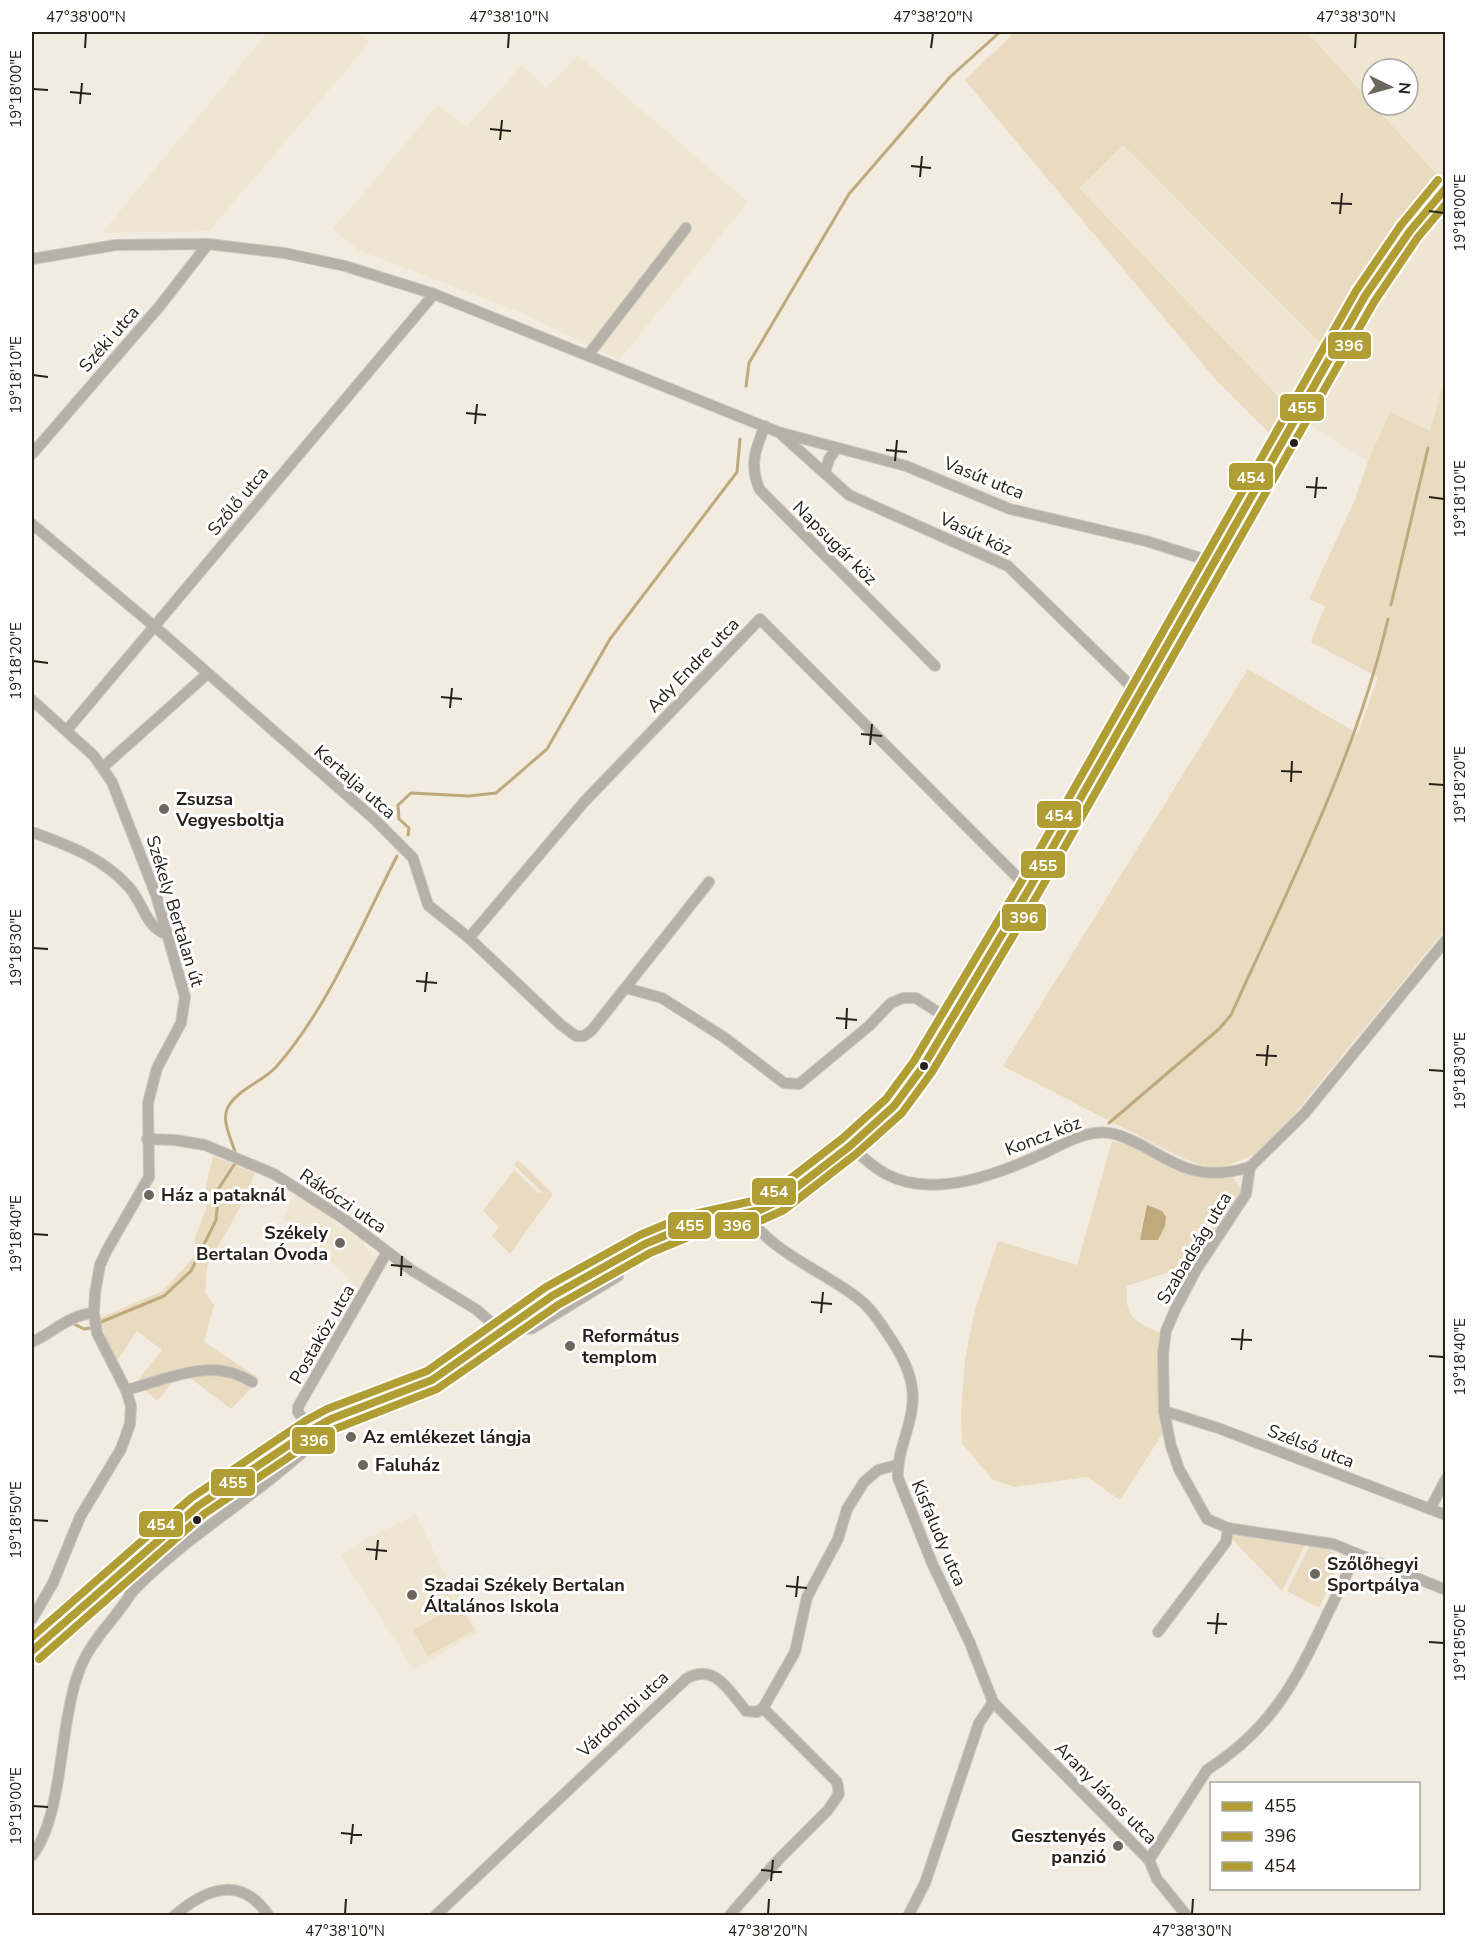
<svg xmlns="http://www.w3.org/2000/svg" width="1477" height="1947" viewBox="0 0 1477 1947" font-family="'Nunito Sans',sans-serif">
<rect width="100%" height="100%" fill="#f1ebe0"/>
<g fill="#efe6d1">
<path d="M 268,32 L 357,32 L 370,42 L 209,231 L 102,233 Z"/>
<path d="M 1307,32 L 1445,32 L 1446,174 L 1441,179 L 1374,105 L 1408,105 L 1408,69 L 1372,69 L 1372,103 Z"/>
<path d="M 578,55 L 748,202 L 619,360 L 520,312 L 358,250 L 333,229 L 438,105 L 467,127 L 522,65 L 546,88 Z"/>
<path d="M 1123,145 L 1322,345 L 1288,407 L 1078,189 Z"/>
<path d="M 1445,200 L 1445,377 L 1430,432 L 1390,412 L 1368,461 L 1303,421 L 1420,230 Z"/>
<path d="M 295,1195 L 335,1218 L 332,1222 L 341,1229 L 345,1224 L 351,1228 L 348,1232 L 357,1239 L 360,1235 L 366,1240 L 363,1246 L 379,1261 L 361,1290 L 331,1262 L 309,1237 L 282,1218 Z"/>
<path d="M 416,1515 L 447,1579 L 450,1578 L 478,1632 L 414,1670 L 341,1556 L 370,1537 Z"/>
</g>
<g fill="#e9dbbf">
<path d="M 1015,32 L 1307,32 L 1441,179 L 1322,345 L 1123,145 L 1079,188 L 1288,407 L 1271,435 L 1215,379 L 965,80 Z"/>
<path d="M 1445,377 L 1445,930 L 1274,1139 L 1253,1155 L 1222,1168 L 1201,1165 L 1182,1158 L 1003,1066 L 1248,669 L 1358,734 L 1378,677 L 1311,642 L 1325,606 L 1309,599 L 1354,502 L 1368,461 L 1390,412 L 1430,431 Z"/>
<path d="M 1112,1141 L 1130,1145 L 1191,1176 L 1233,1178 L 1243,1190 L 1187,1276 L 1182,1278 L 1169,1272 L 1127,1286 C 1124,1319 1136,1323 1164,1334 L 1168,1425 L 1120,1500 L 1087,1477 L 1015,1487 L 993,1480 L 962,1443 L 961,1414 L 965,1360 L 974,1313 L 998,1241 L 1077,1265 Z"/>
<path d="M 213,1156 L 255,1173 L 241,1206 L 207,1266 L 205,1293 L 214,1305 L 204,1342 L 260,1379 L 231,1409 L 186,1375 L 178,1376 L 157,1401 L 145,1390 L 139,1379 L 162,1350 L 137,1331 L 117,1361 L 108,1346 L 100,1318 L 163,1291 L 193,1258 L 196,1234 L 206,1210 L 206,1185 Z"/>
<path d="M 518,1160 L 553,1194 L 510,1254 L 492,1236 L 499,1227 L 483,1211 L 514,1170 L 538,1193 L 542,1192 L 514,1165 Z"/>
<path d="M 1234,1530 L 1308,1539 L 1282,1591 L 1231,1538 Z"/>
<path d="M 1312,1541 L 1343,1557 L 1319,1608 L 1287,1591 Z"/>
<path d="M 459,1604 L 474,1630 L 428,1656 L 413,1630 Z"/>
</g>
<path fill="#bfaa7d" d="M 1147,1205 L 1162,1211 L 1166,1217 L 1165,1226 L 1158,1240 L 1140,1240 Z"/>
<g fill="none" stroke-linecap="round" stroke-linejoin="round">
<g stroke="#bfaa7d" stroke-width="3">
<path d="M 746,386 L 749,363 L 849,194 L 950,77 L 1000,32"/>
<path d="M 1391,605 L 1428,448"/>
<path d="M 408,835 L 409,828 L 399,819 L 398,805 L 411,793 L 469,796 L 496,793 L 547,749 L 610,639 L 737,472 L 740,439"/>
<path d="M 1109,1123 L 1219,1029 L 1231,1015 C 1289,886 1356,757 1388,619"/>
<path d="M 236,1156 C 233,1141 220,1121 228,1107 C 239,1088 263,1082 277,1066 C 329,1006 361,926 397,856"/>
<path d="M 101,1322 L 164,1296 L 191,1271 L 216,1220 L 219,1188 L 236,1162"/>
<path d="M 74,1324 L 84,1329 L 90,1328"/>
</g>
<g stroke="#cbc6be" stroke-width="12">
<g id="minor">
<path d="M 32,259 L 116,245 L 208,244 L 284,253 L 345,266 L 434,294 L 778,432 L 906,466 L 1010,509 L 1146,541 L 1213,562"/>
<path d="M 589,354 L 686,228"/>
<path d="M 765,426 C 755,449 749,467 760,490 L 935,666"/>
<path d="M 783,436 L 849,495 L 1008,566 L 1139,694"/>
<path d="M 32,454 L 159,307 L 208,244"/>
<path d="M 825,472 L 829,459 L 836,449"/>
<path d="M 32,524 L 154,626 L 373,818 L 413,858 L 428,905 L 469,938 L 561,1025 L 576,1036 L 584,1036 L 592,1030 L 709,882"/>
<path d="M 32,700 L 94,756 L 112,782 L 156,895 L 185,997 L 181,1023 L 157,1068 L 148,1103 L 149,1177 L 107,1250 L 100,1265 L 95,1293 L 94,1313 L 97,1333 L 126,1390 L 131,1406 L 130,1424 L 121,1449 L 80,1517 L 53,1583 L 32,1619"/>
<path d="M 67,730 L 434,294"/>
<path d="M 103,767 L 206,675"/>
<path d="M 32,832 C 67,845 101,857 127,885 C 143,901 145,927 166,934"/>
<path d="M 469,938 L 584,802 L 760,619 L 1029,889"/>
<path d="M 1446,940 L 1304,1114 L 1250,1167 L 1246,1194 L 1196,1270 L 1175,1310 L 1166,1331 L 1163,1354 L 1164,1411 L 1171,1446 L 1179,1469 L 1207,1519 L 1228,1528 L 1333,1544 L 1446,1590"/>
<path d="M 626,988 L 662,998 L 725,1038 L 784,1083 L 799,1084 L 869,1026 L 891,1003 L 903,998 L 916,998 L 950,1020"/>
<path d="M 147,1139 L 175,1140 L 205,1145 L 274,1174 L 344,1219 L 413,1271 L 477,1310 L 502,1332"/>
<path d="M 850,1146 C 861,1156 873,1167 886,1174 C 932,1199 996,1175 1040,1155 C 1062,1145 1084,1130 1109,1133 C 1121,1134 1132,1141 1143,1146 C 1183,1169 1204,1181 1250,1167"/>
<path d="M 746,1213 C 771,1253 822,1270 859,1299 C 873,1310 883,1327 893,1342 C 902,1356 910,1371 912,1388 C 917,1419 896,1448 898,1478 L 932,1563 L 970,1643 L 993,1702 L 1149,1860 L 1157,1879 L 1187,1916"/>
<path d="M 517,1321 L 527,1329 L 533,1328 L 618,1276"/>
<path d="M 32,1342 C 54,1332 68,1315 94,1313"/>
<path d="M 126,1390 C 169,1379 211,1356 252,1382"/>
<path d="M 1164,1411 L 1218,1428 L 1446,1515"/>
<path d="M 311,1430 L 298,1412 L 298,1407 L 387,1252"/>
<path d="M 1430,1509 L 1446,1479"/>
<path d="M 132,1592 C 184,1538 249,1501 304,1451 L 297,1440"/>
<path d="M 1158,1632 L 1226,1542 L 1228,1528"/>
<path d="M 32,1856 C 63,1815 59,1732 76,1680 C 87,1642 113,1623 132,1592 L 116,1578"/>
<path d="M 1149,1860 L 1207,1770 C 1271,1729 1295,1683 1326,1617 C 1336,1596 1347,1576 1355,1554"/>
<path d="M 174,1916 C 205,1889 241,1874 269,1916"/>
<path d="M 435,1916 L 686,1679 C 715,1662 729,1691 746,1711 L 757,1712 L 763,1708 L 795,1652 L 807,1597 L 838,1539 L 847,1509 L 864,1482 L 878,1470 L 897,1465"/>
<path d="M 729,1916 L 779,1859 L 828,1810 L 839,1794 L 837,1782 L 763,1708"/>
<path d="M 908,1916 L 925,1883 L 979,1723 L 993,1702"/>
</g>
</g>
<g stroke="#cbc6be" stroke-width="15">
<path id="major" d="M 32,1651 L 198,1506 L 311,1430 L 331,1419 L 432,1380 L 552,1296 L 645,1244 L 688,1226 L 760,1210 L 779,1201 L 850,1146 L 894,1106 L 923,1067 L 1029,889 L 1365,296 L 1410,231 L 1446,187"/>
</g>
<use href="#minor" stroke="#b6b1a8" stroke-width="10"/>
<use href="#major" stroke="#aea99d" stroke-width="14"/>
<g stroke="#fff" stroke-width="12">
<path id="bus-1" d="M 32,1651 L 198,1506 L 311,1430 L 331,1419 L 432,1380 L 552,1296 L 645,1244 L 688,1226 L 760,1210 L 779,1201 L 850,1146 L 894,1106 L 923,1067 L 1029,889 L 1365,296 L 1410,231 L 1446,188"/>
</g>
<g stroke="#fff" stroke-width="12">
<path id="bus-2" d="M 39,1659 L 204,1514 L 316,1439 L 335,1429 L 437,1389 L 558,1305 L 650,1253 L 691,1236 L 762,1220 L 784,1210 L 856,1154 L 902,1113 L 932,1072 L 1038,894 L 1374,302 L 1418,237 L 1446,204"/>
</g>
<g stroke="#fff" stroke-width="12">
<path id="bus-3" d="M 32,1637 L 191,1498 L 305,1421 L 327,1409 L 427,1371 L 546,1287 L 640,1235 L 685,1216 L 757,1200 L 773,1192 L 843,1138 L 886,1099 L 914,1061 L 1020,884 L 1356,291 L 1401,225 L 1438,180"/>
</g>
<use href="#bus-1" stroke="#b09e35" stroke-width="8"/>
<use href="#bus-2" stroke="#b09e35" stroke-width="8"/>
<use href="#bus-3" stroke="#b09e35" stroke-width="8"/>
</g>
<path fill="none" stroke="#25211a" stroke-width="2" d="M 85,48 L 86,33M 508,48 L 509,33M 931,48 L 933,33M 1355,48 L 1356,33M 33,89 L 48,90M 70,92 L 91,94M 80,104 L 82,83M 490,129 L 511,131M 500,140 L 502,120M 911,166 L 931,168M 920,177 L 922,156M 1331,203 L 1352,204M 1429,211 L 1444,213M 1340,214 L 1342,193M 33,375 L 48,377M 466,413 L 486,415M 475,424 L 477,404M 886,450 L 907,452M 895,461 L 897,440M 1306,487 L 1327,488M 1429,497 L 1444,499M 1315,498 L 1317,477M 33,661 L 48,663M 441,697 L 462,699M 450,708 L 452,688M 861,734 L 882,736M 870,745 L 872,724M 1281,771 L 1302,772M 1291,782 L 1292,761M 1429,784 L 1444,785M 33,948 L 48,949M 416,981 L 437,983M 425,992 L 427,972M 836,1018 L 857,1020M 846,1029 L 847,1008M 1256,1055 L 1277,1056M 1266,1066 L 1268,1045M 1429,1070 L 1444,1071M 33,1234 L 48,1235M 391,1265 L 412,1267M 401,1276 L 402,1256M 811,1302 L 832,1304M 821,1313 L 823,1292M 1231,1339 L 1252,1340M 1241,1350 L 1243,1329M 1429,1356 L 1444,1357M 33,1520 L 48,1521M 366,1549 L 387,1551M 376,1560 L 378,1540M 786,1586 L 807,1588M 796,1597 L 798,1576M 1207,1623 L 1227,1624M 1216,1634 L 1218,1613M 1429,1642 L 1444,1643M 33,1806 L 48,1807M 341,1833 L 362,1835M 351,1844 L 353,1824M 761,1870 L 782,1872M 771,1881 L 773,1860M 345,1914 L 346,1899M 768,1914 L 769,1899M 1192,1914 L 1193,1899"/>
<g fill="#25211a" stroke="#fff" stroke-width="2">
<circle cx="1294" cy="443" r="5"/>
<circle cx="924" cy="1066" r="5"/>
<circle cx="197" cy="1520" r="5"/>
</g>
<g fill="#6c685f" stroke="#fff" stroke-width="2">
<circle cx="164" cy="809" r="6"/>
<circle cx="149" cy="1195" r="6"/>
<circle cx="340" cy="1243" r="6"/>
<circle cx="570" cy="1346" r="6"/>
<circle cx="351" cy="1437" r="6"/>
<circle cx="363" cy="1465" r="6"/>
<circle cx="1315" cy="1574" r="6"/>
<circle cx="412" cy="1595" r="6"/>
<circle cx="1118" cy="1846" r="6"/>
</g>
<g text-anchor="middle" stroke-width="6" stroke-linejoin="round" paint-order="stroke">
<g font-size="18" fill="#25211a" stroke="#fff">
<text transform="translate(109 339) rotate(-49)" y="6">Széki utca</text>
<text transform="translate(984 478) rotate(22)" y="6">Vasút utca</text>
<text transform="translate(238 501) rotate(-50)" y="6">Szőlő utca</text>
<text transform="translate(976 534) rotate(25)" y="6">Vasút köz</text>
<text transform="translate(835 543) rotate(45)" y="6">Napsugár köz</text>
<text transform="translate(693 665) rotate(-46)" y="6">Ady Endre utca</text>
<text transform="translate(355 782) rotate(41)" y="6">Kertalja utca</text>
<text transform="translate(175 911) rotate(73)" y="6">Székely Bertalan út</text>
<text transform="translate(1043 1136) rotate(-21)" y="6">Koncz köz</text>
<text transform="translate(343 1201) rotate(34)" y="6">Rákóczi utca</text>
<text transform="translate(1194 1248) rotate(-59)" y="6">Szabadság utca</text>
<text transform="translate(322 1334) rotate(-60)" y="6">Postaköz utca</text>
<text transform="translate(1311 1446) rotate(21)" y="6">Szélső utca</text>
<text transform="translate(939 1533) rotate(67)" y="6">Kisfaludy utca</text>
<text transform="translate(623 1714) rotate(-43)" y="6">Várdombi utca</text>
<text transform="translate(1106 1793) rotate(45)" y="6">Arany János utca</text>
</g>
<g font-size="18" font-weight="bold" fill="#25211a" stroke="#fff" text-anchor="start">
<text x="176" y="805">Zsuzsa<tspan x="176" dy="21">Vegyesboltja</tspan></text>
<text x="161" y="1201">Ház a pataknál</text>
<text x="328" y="1239" text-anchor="end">Székely<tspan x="328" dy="21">Bertalan Óvoda</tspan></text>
<text x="582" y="1342">Református<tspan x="582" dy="21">templom</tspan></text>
<text x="363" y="1443">Az emlékezet lángja</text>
<text x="375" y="1471">Faluház</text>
<text x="1327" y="1570">Szőlőhegyi<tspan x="1327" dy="21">Sportpálya</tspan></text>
<text x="424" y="1591">Szadai Székely Bertalan<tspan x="424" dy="21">Általános Iskola</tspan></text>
<text x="1106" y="1842" text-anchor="end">Gesztenyés<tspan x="1106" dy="21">panzió</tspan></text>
</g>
</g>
<g stroke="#fff" stroke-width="2">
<rect x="1327" y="331" width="45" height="29" rx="6" fill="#b09e35"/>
<rect x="1279" y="393" width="46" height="29" rx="6" fill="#b09e35"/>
<rect x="1228" y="462" width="46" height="29" rx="6" fill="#b09e35"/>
<rect x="1036" y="800" width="46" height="29" rx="6" fill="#b09e35"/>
<rect x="1020" y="850" width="46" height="29" rx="6" fill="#b09e35"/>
<rect x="1001" y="903" width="46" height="29" rx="6" fill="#b09e35"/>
<rect x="751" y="1177" width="46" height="29" rx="6" fill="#b09e35"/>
<rect x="667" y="1211" width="45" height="29" rx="6" fill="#b09e35"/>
<rect x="714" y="1211" width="46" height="29" rx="6" fill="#b09e35"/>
<rect x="291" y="1426" width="45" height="29" rx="6" fill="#b09e35"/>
<rect x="210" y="1468" width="46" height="29" rx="6" fill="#b09e35"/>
<rect x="138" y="1510" width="46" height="28" rx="6" fill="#b09e35"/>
</g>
<g font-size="16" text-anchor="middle" font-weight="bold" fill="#fff">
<text x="1349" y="351">396</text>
<text x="1302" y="413">455</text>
<text x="1251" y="483">454</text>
<text x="1059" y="821">454</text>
<text x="1043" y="871">455</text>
<text x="1024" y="923">396</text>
<text x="774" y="1197">454</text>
<text x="690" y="1231">455</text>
<text x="737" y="1231">396</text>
<text x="314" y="1446">396</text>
<text x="233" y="1488">455</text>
<text x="161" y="1530">454</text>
</g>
<rect width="1477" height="1947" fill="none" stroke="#ffffff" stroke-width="66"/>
<rect x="1210" y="1782" width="210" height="108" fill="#ffffff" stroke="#a8a6a3" stroke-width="1.5"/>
<rect x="1222" y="1802" width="30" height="9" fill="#b09e35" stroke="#a8a6a3" stroke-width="1.5"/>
<text x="1264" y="1812" font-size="18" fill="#25211a">455</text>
<rect x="1222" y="1832" width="30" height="9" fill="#b09e35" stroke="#a8a6a3" stroke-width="1.5"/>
<text x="1264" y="1842" font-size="18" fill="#25211a">396</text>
<rect x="1222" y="1862" width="30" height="9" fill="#b09e35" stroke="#a8a6a3" stroke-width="1.5"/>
<text x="1264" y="1872" font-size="18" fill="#25211a">454</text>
<g transform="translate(1390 87) rotate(95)"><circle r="28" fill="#ffffff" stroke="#a8a6a3" stroke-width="1.5"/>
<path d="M0-4.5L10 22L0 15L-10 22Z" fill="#6c685f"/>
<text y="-9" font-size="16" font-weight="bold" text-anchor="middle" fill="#25211a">N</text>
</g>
<rect x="33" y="33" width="1411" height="1881" fill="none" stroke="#25211a" stroke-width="2"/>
<g font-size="15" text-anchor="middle" fill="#25211a">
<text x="86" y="22">47°38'00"N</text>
<text x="509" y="22">47°38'10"N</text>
<text x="933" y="22">47°38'20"N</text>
<text x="1356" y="22">47°38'30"N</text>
<text transform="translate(16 89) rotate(-90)" y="5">19°18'00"E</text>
<text transform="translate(1460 213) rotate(-90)" y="5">19°18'00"E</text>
<text transform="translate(16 375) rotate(-90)" y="5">19°18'10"E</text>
<text transform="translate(1460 499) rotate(-90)" y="5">19°18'10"E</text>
<text transform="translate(16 661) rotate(-90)" y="5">19°18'20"E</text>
<text transform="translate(1460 785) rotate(-90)" y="5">19°18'20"E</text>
<text transform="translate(16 948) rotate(-90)" y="5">19°18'30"E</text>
<text transform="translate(1460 1071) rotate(-90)" y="5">19°18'30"E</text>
<text transform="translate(16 1234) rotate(-90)" y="5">19°18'40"E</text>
<text transform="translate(1460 1357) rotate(-90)" y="5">19°18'40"E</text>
<text transform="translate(16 1520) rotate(-90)" y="5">19°18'50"E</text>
<text transform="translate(1460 1643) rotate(-90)" y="5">19°18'50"E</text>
<text transform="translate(16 1806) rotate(-90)" y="5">19°19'00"E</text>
<text x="345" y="1936">47°38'10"N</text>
<text x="768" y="1936">47°38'20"N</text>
<text x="1192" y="1936">47°38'30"N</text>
</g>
</svg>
